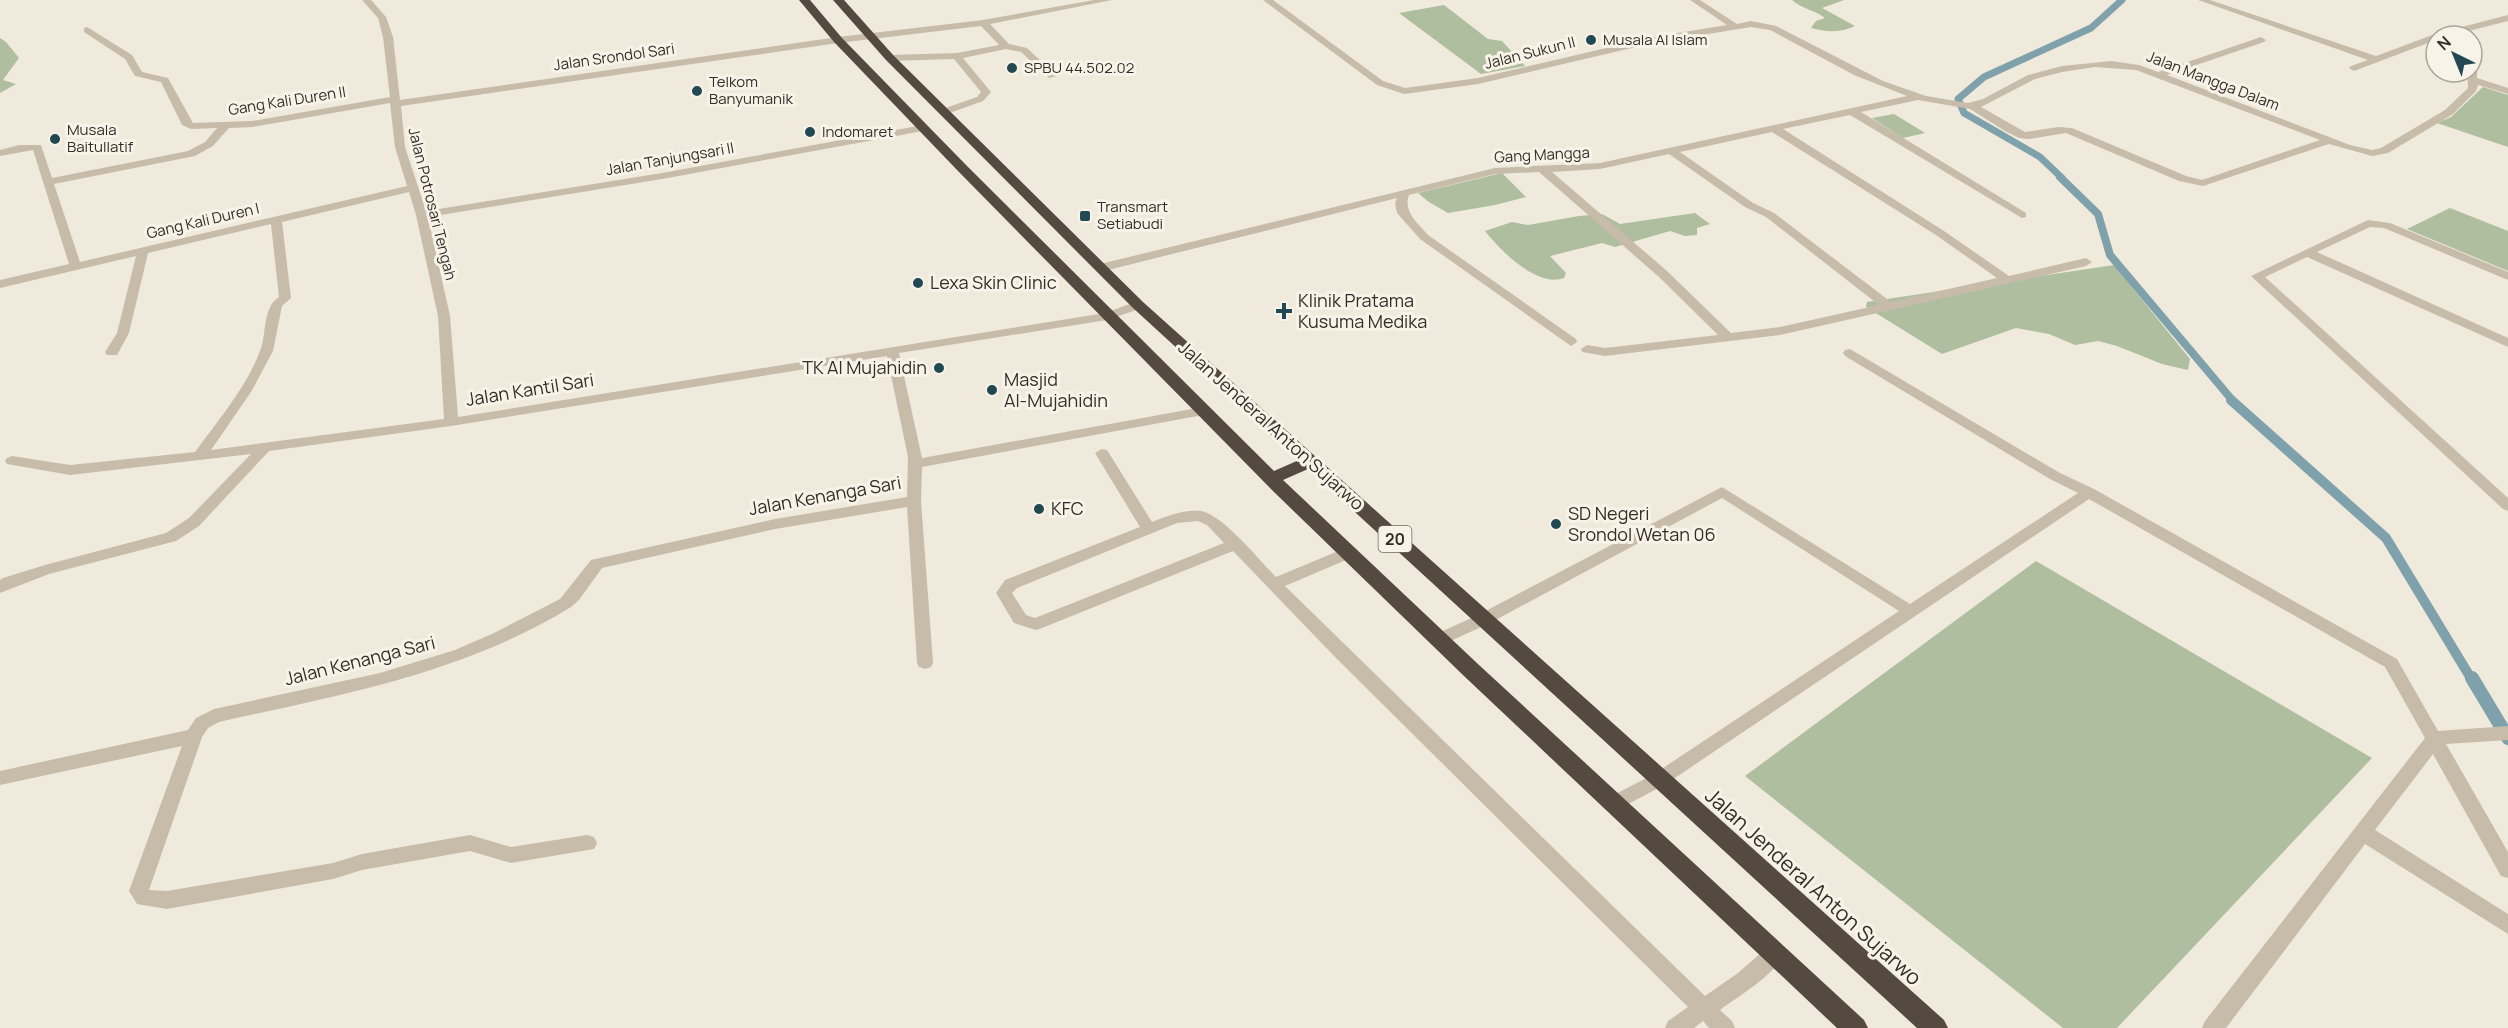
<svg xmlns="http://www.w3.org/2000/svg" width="2508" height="1028" viewBox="0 0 2508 1028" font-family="Manrope,sans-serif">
<rect width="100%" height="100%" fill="#f0eadc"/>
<g fill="#aebe9e">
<path d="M 1792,0 L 1844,0 L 1822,8 L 1855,26 C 1841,33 1826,32 1811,28 L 1816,21 L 1825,18 C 1815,10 1802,9 1792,0 Z"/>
<path d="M 1444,5 L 1488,39 L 1502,41 L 1525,66 L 1481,74 L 1399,13 Z"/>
<path d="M 0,38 L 6,42 L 19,58 L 3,80 L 16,84 L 0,93 Z"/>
<path d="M 2483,87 L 2508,95 L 2508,147 L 2437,123 L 2451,117 Z"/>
<path d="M 1894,114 L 1925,133 L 1903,138 L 1872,118 Z"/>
<path d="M 1502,173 L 1526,197 L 1495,205 L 1448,213 L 1429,202 L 1418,193 Z"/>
<path d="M 2450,208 L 2508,231 L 2508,271 L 2407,229 Z"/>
<path d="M 1695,213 L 1710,224 L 1697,228 L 1697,235 L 1685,236 L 1670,231 L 1615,247 L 1602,243 L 1550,256 L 1566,273 L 1564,278 C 1537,288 1501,251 1485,231 L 1512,222 L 1528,225 L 1579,216 L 1602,214 L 1620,224 Z"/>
<path d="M 2114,265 L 2190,359 L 2188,370 L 2162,364 L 2117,346 L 2098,341 L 2075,345 L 2049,334 L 2016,328 L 1942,354 L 1866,307 L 1867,302 Z"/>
<path d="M 2036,561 L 2372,758 L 2117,1028 L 2063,1028 L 1745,776 Z"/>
</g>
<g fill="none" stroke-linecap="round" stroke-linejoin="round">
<path stroke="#7ea1ab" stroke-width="7" d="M 2062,178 L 2040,157 L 1964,113 L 1958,99 L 1984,77 L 2091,28 L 2122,0"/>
<path stroke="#7ea1ab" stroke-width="8" d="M 2060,177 L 2098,214 L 2110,255 L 2233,401"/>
<path stroke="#7ea1ab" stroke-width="10" d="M 2231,400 L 2386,538 L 2472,680"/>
<path stroke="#7ea1ab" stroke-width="14" d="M 2472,678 L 2508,738"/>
<g fill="#c7bca9" fill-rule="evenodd">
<path d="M 362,0 L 371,0 L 386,17 L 393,37 L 400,100 L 838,37 L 983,20 L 1094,0 L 1112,0 L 990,24 L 1009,44 L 1027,48 L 1057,76 L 1049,78 L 1021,52 L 1006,49 L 963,58 L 991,92 L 983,101 L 944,115 L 939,112 L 940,110 L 977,97 L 981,92 L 954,59 L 890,61 L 885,58 L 890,55 L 957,53 L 999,45 L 981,26 L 838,43 L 401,106 L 405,147 L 426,211 L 662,173 L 923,125 L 928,128 L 923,131 L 662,179 L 428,217 L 450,316 L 458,417 L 1105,313 L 1138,301 L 1144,305 L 1142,308 L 1107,320 L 899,353 L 922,458 L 1203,407 L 1210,411 L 1203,415 L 922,467 L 921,501 L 933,663 L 931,667 L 925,669 L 919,667 L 917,663 L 907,507 L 775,529 L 602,568 L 579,600 L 571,607 C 464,673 340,695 219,722 L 208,728 L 202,737 L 149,890 L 167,891 L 333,863 L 362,854 L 470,835 L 511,847 L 587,835 L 594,837 L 597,843 L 594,849 L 511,863 L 470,851 L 362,870 L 333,879 L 167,909 L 137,904 L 129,891 L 182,746 L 0,785 L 0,771 L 188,730 L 196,718 L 214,709 L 380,673 L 455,650 L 494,633 L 560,599 L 591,560 L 775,519 L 907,497 L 908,457 L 887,356 L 451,426 L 269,451 L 199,526 L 176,541 L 49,574 L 0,593 L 0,580 L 3,578 L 45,565 L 166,533 L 189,518 L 251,454 L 70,475 L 7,464 L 5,461 L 7,458 L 12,456 L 70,465 L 195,452 C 217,422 247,386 260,351 C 267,334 262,308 279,297 L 271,224 L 148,253 L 129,333 L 117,355 L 107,355 L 105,352 L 117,333 L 136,256 L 0,288 L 0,280 L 69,264 L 33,150 L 0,156 L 0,150 L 19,145 L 41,145 L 52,178 L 188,151 L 205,142 L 217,128 L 191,129 L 182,125 L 161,82 L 135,76 L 125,59 L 84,32 L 84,28 L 87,27 L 132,55 L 142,72 L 168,78 L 193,123 L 252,121 L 390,97 L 383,37 L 378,18 ZM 390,103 L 395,147 L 407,186 L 80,262 L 54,184 L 195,156 L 213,146 L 229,128 L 252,127 ZM 409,192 L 416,215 L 438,316 L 444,419 L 211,450 L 251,392 L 273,351 L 282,306 L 291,298 L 282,222 Z"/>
<path d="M 1263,0 L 1273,0 L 1383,81 L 1405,88 L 1478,78 L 1653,37 L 1727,25 L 1690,0 L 1700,0 L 1737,24 L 1751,21 L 1776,26 L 1883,81 L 1926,96 L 1968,103 L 1983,99 L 2028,75 L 2062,66 L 2111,61 L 2139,65 L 2158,72 L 2261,37 L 2266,40 L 2264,42 L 2167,75 L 2350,145 L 2372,150 L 2381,148 L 2445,110 L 2468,88 L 2467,72 L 2472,72 L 2472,65 L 2477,68 L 2477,78 L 2508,88 L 2508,94 L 2478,85 L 2476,91 L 2453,114 L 2388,153 L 2372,156 L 2329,144 L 2203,186 L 2179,181 L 2066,133 L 2029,139 L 2019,138 L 2005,131 L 1970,109 L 1918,100 L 1861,112 L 2026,213 L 2026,217 L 2022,218 L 1850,115 L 1783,129 L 1944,231 L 2009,276 L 2086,258 L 2092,262 L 2086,266 L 1780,335 L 1605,356 L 1582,352 L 1581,349 L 1587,345 L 1605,348 L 1718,335 L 1659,277 L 1539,172 L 1495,174 L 1409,195 C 1403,212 1417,222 1428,235 L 1576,339 L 1577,342 L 1571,346 L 1420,239 L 1397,213 L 1395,203 L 1397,198 L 1100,272 L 1094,268 L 1096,265 L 1495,168 L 1600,163 L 1907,96 L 1854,75 L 1770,30 L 1751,27 L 1653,43 L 1478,84 L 1404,94 L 1377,85 ZM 2095,67 L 2136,70 L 2320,140 L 2202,180 L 2186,176 L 2072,128 L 2058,127 L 2025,132 L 1981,107 L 2035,79 L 2062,72 ZM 1772,132 L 1936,235 L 1997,278 L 1891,302 L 1774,213 L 1753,203 L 1680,152 ZM 1669,154 L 1745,207 L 1766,217 L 1879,305 L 1780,327 L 1731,333 L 1667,271 L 1552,172 L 1600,169 Z"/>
<path d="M 2198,0 L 2210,0 L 2376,56 L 2435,34 L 2508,15 L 2508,21 L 2449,36 L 2436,36 L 2436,40 L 2354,71 L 2349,68 L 2351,66 L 2368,60 Z"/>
<path d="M 2368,220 L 2390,223 L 2508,272 L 2508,280 L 2384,228 L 2370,227 L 2317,252 L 2508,338 L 2508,347 L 2307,257 L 2265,277 L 2508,498 L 2508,511 L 2503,509 L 2251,276 Z"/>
<path d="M 1850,349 L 2060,473 L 2094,489 L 2397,659 L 2438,731 L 2508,726 L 2508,740 L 2446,744 L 2508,852 L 2508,878 L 2501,876 L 2433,754 L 2375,830 L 2508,914 L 2508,934 L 2365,844 L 2226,1028 L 2202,1028 L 2205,1021 L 2425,738 L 2385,667 L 2089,499 L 1666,784 L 1615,811 L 1608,808 L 1606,803 L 1608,798 L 1654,774 L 1899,611 L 1722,498 L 1490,623 L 1446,643 L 1434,643 L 1432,639 L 1434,635 L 1478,615 L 1722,487 L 1910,604 L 2078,493 L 2050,479 L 1845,356 L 1843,353 L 1845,350 Z"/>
<path d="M 1102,449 L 1107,450 L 1152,522 C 1167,516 1184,509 1201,511 C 1222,514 1260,561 1276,577 L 1343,549 L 1353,549 L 1356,553 L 1353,557 L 1285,586 L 1705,996 L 1738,973 L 1768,947 L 1775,944 L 1782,947 L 1785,953 C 1775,975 1739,996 1720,1010 L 1732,1021 L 1735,1028 L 1709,1028 L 1703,1021 L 1694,1028 L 1665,1028 L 1668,1021 L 1688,1007 L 1337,659 L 1233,551 L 1042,628 L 1036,630 L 1014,623 L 996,593 L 1005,580 L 1140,527 L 1095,453 ZM 1198,521 L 1207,525 L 1224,543 L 1035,618 L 1026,615 L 1012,593 L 1017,588 L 1177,523 Z"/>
</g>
<path fill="#554a40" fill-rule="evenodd" d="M 799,0 L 810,0 L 842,38 L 968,167 L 1274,471 L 1299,460 L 1133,308 L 886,60 L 833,0 L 844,0 L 894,56 L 1143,302 L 1944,1020 L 1948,1028 L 1917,1028 L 1308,469 L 1283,480 L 1479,665 L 1864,1020 L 1868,1028 L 1837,1028 L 1464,676 L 1274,492 L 959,172 L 834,42 Z"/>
</g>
<g fill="#214853" stroke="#f8f3e8" stroke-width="2">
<circle cx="1591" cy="40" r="6"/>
<circle cx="1012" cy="68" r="6"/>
<circle cx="697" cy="91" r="6"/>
<circle cx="810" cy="132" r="6"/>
<circle cx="55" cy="139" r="6"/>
<rect x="1079" y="210" width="12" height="12" rx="3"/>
<circle cx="918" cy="283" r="6"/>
<path d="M1281 302h6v6h6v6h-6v6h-6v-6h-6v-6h6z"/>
<circle cx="939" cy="368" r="6"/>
<circle cx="992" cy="390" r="6"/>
<circle cx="1039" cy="509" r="6"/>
<circle cx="1556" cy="524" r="6"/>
</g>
<g text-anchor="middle" stroke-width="6" stroke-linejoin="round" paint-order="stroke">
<g font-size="15" fill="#352e28" stroke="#f8f3e8" text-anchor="start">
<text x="1603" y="45">Musala Al Islam</text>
<text x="1024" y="73">SPBU 44.502.02</text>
<text x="709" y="87">Telkom<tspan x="709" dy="17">Banyumanik</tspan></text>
<text x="67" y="135">Musala<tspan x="67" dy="17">Baitullatif</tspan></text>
<text x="822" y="137">Indomaret</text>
<text x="1097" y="212">Transmart<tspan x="1097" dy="17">Setiabudi</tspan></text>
</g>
<g font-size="15" fill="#352e28" stroke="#f8f3e8">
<text transform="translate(1530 53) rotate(-14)" y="5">Jalan Sukun II</text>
<text transform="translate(614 57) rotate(-8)" y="5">Jalan Srondol Sari</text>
<text transform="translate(2213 81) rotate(21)" y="5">Jalan Mangga Dalam</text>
<text transform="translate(287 101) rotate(-9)" y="5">Gang Kali Duren II</text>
<text transform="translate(1542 155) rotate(-3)" y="5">Gang Mangga</text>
<text transform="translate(670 159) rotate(-10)" y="5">Jalan Tanjungsari II</text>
<text transform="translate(432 204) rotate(76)" y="5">Jalan Potrosari Tengah</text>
<text transform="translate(203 221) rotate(-13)" y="5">Gang Kali Duren I</text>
</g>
<rect fill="#f8f3e8" stroke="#706962" stroke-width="1.5" x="1378.5" y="526" width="33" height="26" rx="4.5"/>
<g font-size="16" font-weight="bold" fill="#352e28">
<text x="1395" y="545">20</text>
</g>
<g font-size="18" fill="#352e28" stroke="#f8f3e8" text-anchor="start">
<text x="930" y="289">Lexa Skin Clinic</text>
<text x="1298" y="307">Klinik Pratama<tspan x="1298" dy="21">Kusuma Medika</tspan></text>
<text x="927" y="374" text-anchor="end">TK Al Mujahidin</text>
<text x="1004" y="386">Masjid<tspan x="1004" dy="21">Al-Mujahidin</tspan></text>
<text x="1051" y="515">KFC</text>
<text x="1568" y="520">SD Negeri<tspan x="1568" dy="21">Srondol Wetan 06</tspan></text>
</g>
<g font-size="18" fill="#352e28" stroke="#f8f3e8">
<text transform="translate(530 390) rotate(-9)" y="6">Jalan Kantil Sari</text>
<text transform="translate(1271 426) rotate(42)" y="6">Jalan Jenderal Anton Sujarwo</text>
<text transform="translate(825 496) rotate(-10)" y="6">Jalan Kenanga Sari</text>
<text transform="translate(360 661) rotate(-14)" y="6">Jalan Kenanga Sari</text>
</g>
<g font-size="21" fill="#352e28" stroke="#f8f3e8">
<text transform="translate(1813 887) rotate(42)" y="7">Jalan Jenderal Anton Sujarwo</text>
</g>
</g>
<g transform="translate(2454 54) rotate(317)"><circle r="28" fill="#f8f3e8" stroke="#aaa49b" stroke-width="1.5"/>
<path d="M0-4.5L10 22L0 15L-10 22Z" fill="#214853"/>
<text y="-9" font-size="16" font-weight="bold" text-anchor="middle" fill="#352e28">N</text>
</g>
</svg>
